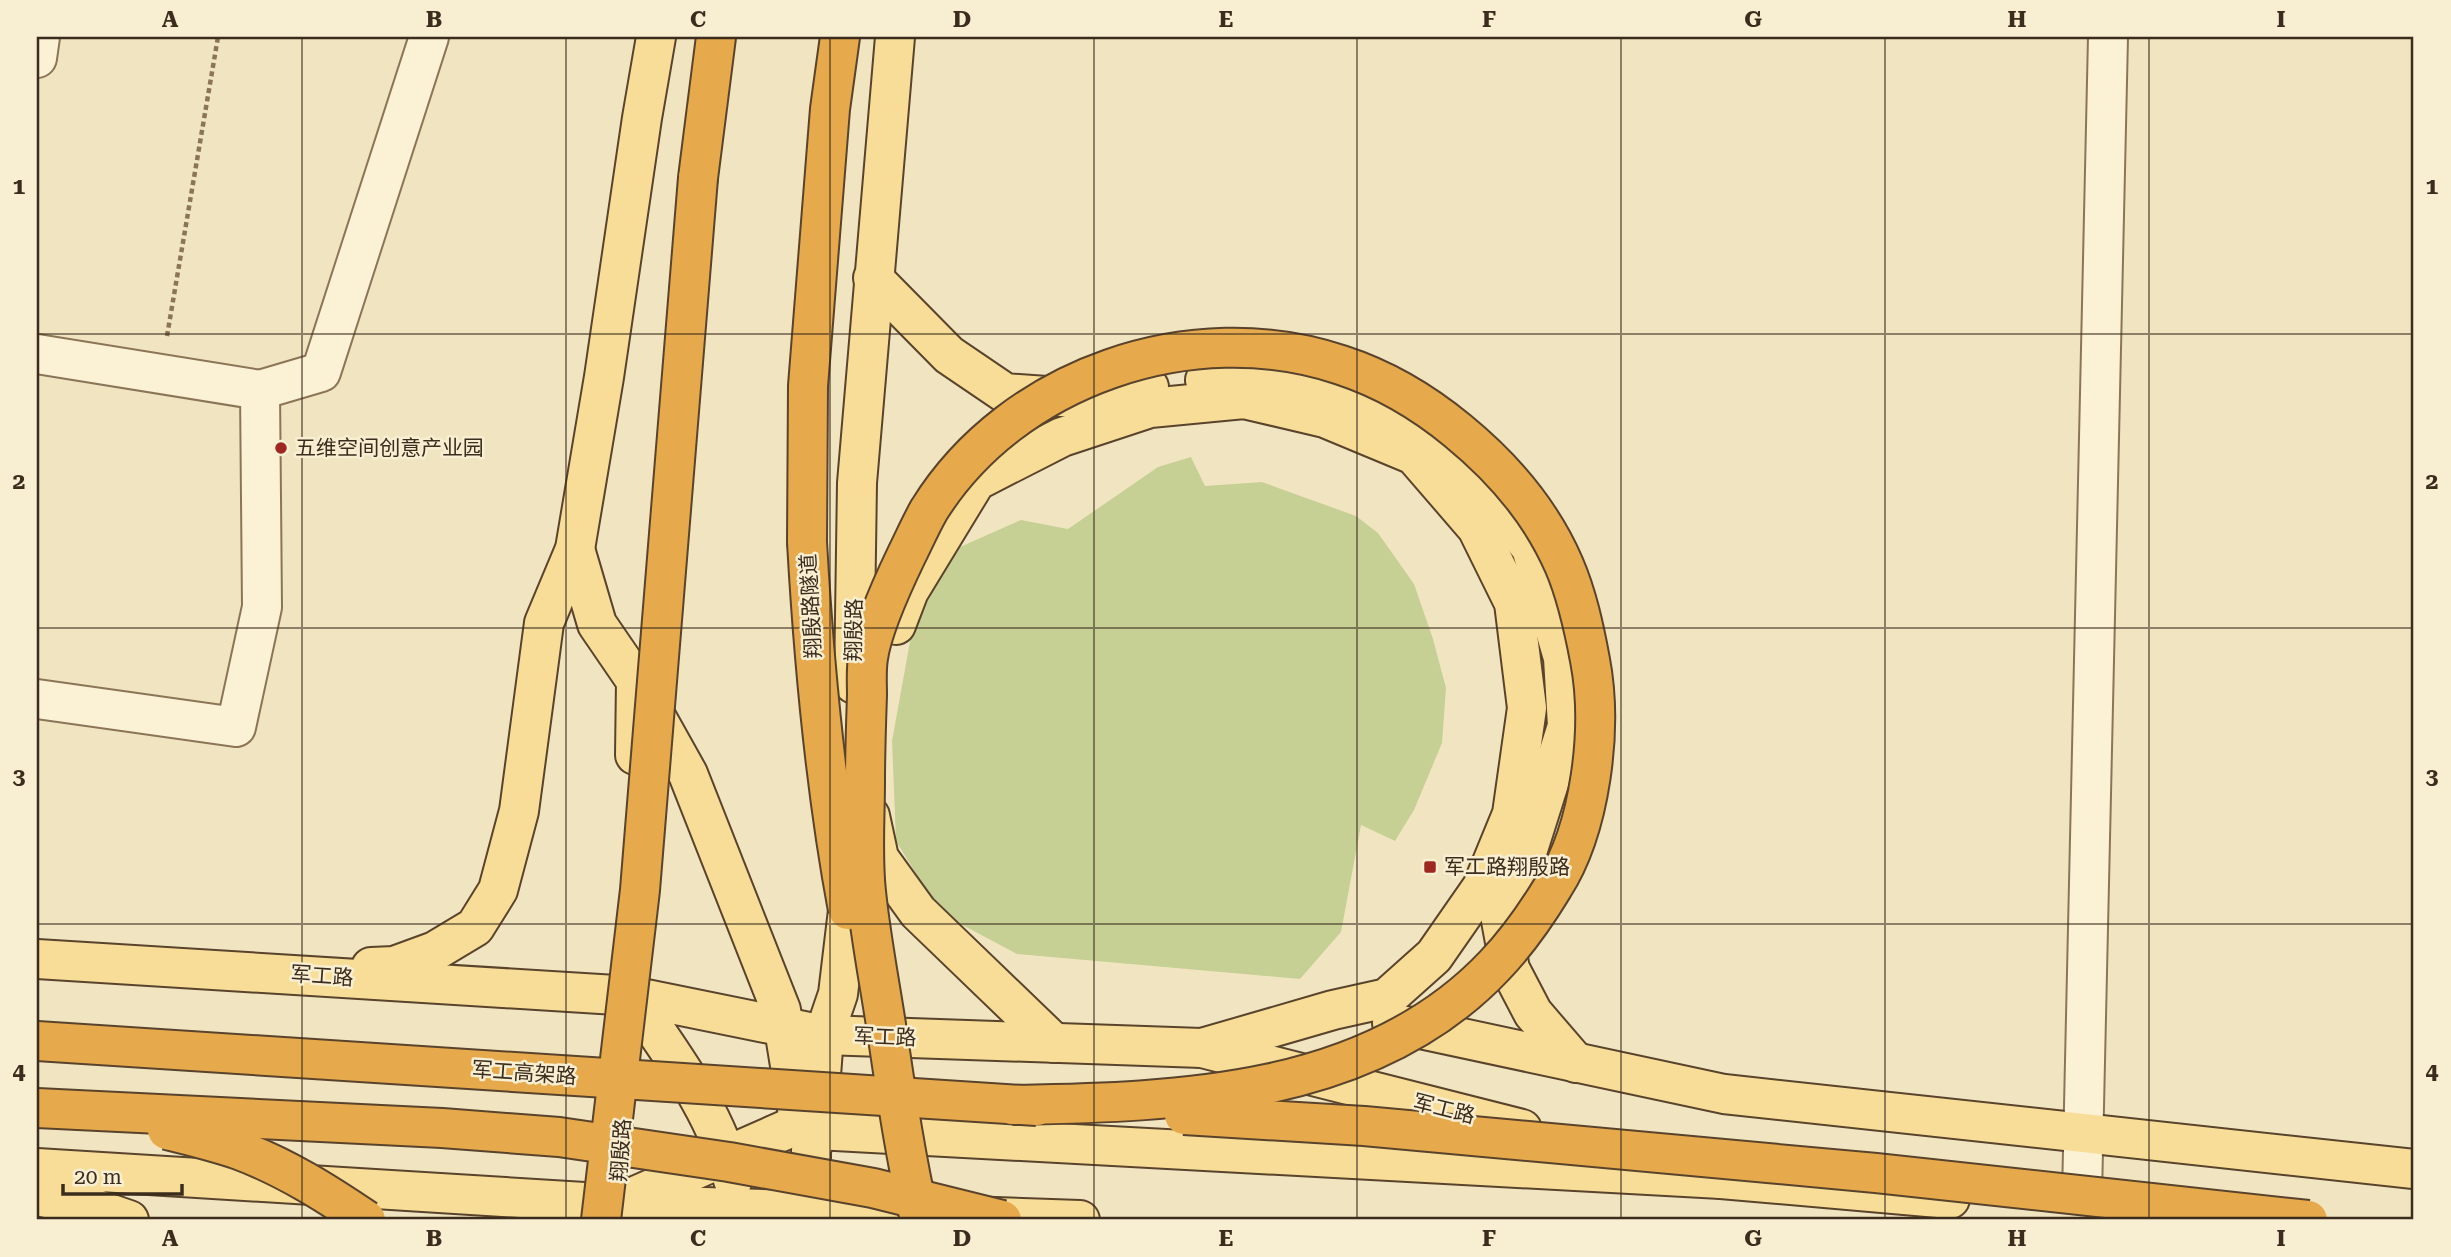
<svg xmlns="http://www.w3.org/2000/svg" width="2451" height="1257" viewBox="0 0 2451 1257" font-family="'Roboto Serif','Noto Sans SC',serif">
<rect width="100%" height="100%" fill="#f1e5c1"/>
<path fill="#c7d094" d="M 1191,457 L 1205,486 L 1262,482 L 1356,516 L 1378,533 L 1414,584 L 1433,639 L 1446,688 L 1442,743 L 1414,810 L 1395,841 L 1361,825 L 1341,932 L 1300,979 L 1017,954 L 940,913 L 896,841 L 892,741 L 911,636 L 951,551 L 1021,520 L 1068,529 L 1158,467 Z"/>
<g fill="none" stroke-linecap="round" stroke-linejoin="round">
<g stroke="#8c7557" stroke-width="42">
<g id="minor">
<path d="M 37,58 L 40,37"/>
<path d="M 37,354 L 260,390 L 262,607 L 236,727 L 37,699"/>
<path d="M 260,390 L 321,372 L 429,37"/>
<path d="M 2082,1195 L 2108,37"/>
</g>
</g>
<g stroke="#59432c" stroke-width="42">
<g id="major">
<path d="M 873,278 L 949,355 L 1005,393 L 1089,399 L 1149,387"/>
<path d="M 1205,380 L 1253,373 L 1346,392 L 1424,432 L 1479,482 L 1531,548 L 1563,658 L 1567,726 L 1525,859 L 1500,915 L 1510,969 L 1533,1013 L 1576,1063"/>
<path d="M 575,549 L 597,624 L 636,681 L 635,755"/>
<path d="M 896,625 L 909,591 L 976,481 L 1062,437 L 1150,408 L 1244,399 L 1325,418 L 1414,455 L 1477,528 L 1514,603 L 1527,708 L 1512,814 L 1482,887 L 1434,956 L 1387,998 L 1333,1010 L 1202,1048"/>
<path d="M 854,684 L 857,483 L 895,37"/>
<path d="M 645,697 L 688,774 L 781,1010 L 799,1121"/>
<path d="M 870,816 L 879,858 L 918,912 L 1054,1043"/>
<path d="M 37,959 L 632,996 L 824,1035 L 1202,1048 L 1522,1129"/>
<path d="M 371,967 L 394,966 L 435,951 L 475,927 L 498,890 L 519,811 L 544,623 L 575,549 L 604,377 L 642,118 L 656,37"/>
<path d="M 632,996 C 671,1054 716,1111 733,1180"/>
<path d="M 1392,1023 L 1724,1094 L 2414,1169"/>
<path d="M 1662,1164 L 1721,1179"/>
<path d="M 37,1168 L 617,1204 L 1080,1220"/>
<path d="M 37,1196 L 97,1209 L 129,1220"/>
<path d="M 617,1204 L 799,1124 L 817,1130 L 1721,1179 L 1950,1199"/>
<path d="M 811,1220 L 811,1150 L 817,1130 L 824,1035 L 838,994 L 852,877"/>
</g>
</g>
<g stroke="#59432c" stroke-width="42">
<g id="highway">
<path d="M 698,178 L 716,37"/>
<path d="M 807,542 L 808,386 L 830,109 L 840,37"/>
</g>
</g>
<path stroke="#8c7557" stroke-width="4.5" stroke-dasharray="5 3.5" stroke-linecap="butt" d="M 167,336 L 218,37"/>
<use href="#minor" stroke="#fbf1d5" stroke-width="38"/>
<use href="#major" stroke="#f7dd97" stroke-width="38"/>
<use href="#highway" stroke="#e6a94c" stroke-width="38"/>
<g stroke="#59432c" stroke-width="42" stroke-linecap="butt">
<g id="highway-bridge">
<path d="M 807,542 C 814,666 825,787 848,910"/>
<path d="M 37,1041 L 1037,1106"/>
<path d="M 37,1108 L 442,1128 L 559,1137 L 729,1162 L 873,1188 L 1002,1220"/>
<path d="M 1184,1115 L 1364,1126 L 1876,1173 L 2308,1220"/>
<path d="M 167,1130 C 191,1136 216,1142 239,1150 C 285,1167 326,1193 366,1220"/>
<path d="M 601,1220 L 640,890 L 698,178"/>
<path d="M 920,1220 C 906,1160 897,1099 888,1038 C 881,990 871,941 866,892 C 862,856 865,818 865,781 C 865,752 866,724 867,695 C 867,683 866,670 868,658 C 872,629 894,581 907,554 C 914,540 921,524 929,510 C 1012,377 1192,315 1341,365 C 1384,379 1423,402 1458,431 C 1502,467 1541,512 1564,565 C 1577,595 1584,628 1590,660 C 1603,728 1591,828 1553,887 C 1536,915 1518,941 1495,965 C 1371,1097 1179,1102 1012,1105"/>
</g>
</g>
<use href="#highway-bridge" stroke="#e6a94c" stroke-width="38"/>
</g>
<path fill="none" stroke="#3b2c1d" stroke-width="2" stroke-opacity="0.55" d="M 302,37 L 302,1220M 566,37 L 566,1220M 830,37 L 830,1220M 1094,37 L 1094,1220M 1357,37 L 1357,1220M 1621,37 L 1621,1220M 1885,37 L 1885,1220M 2149,37 L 2149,1220M 37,334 L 2414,334M 37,628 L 2414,628M 37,924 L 2414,924"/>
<g fill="#9f2723" stroke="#f8eed2" stroke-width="2.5">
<circle cx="281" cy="448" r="7"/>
<rect x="1423" y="860" width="14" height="14" rx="3.5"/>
</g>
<g text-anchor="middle" stroke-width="5" stroke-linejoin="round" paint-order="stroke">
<g font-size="21" fill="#3b2c1d" stroke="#f8eed2" text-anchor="start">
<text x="295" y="455">五维空间创意产业园</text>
<text x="1444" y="874">军工路翔殷路</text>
</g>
<g font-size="21" fill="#3b2c1d" stroke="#f8eed2">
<text transform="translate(811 606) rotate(-93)" y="7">翔殷路隧道</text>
<text transform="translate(854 630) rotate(-89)" y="7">翔殷路</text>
<text transform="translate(322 976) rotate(4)" y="7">军工路</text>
<text transform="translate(885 1037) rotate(2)" y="7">军工路</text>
<text transform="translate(524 1073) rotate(4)" y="7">军工高架路</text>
<text transform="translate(1444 1109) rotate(14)" y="7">军工路</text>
<text transform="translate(621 1150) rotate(-86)" y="7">翔殷路</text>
</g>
</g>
<rect width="2451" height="1257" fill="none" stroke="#f8eed2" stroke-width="77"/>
<path d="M63 1184v10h119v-10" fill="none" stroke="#3b2c1d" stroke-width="3.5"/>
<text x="74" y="1184" font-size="21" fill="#3b2c1d" stroke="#f8eed2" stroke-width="5" paint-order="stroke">20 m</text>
<rect x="38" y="38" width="2374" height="1180" fill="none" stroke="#3b2c1d" stroke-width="2.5"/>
<g font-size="23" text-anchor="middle" font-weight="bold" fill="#3b2c1d">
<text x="170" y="27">A</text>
<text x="434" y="27">B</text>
<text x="698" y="27">C</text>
<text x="962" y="27">D</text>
<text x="1226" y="27">E</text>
<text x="1489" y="27">F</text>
<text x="1753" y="27">G</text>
<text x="2017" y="27">H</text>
<text x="2281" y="27">I</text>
<text x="19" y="194">1</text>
<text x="2432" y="194">1</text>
<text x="19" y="489">2</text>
<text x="2432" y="489">2</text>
<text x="19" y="784">3</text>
<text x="2432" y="784">3</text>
<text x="19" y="1079">4</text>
<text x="2432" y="1079">4</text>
<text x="170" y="1246">A</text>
<text x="434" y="1246">B</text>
<text x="698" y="1246">C</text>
<text x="962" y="1246">D</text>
<text x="1226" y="1246">E</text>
<text x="1489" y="1246">F</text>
<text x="1753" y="1246">G</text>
<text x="2017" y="1246">H</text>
<text x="2281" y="1246">I</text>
</g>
</svg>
